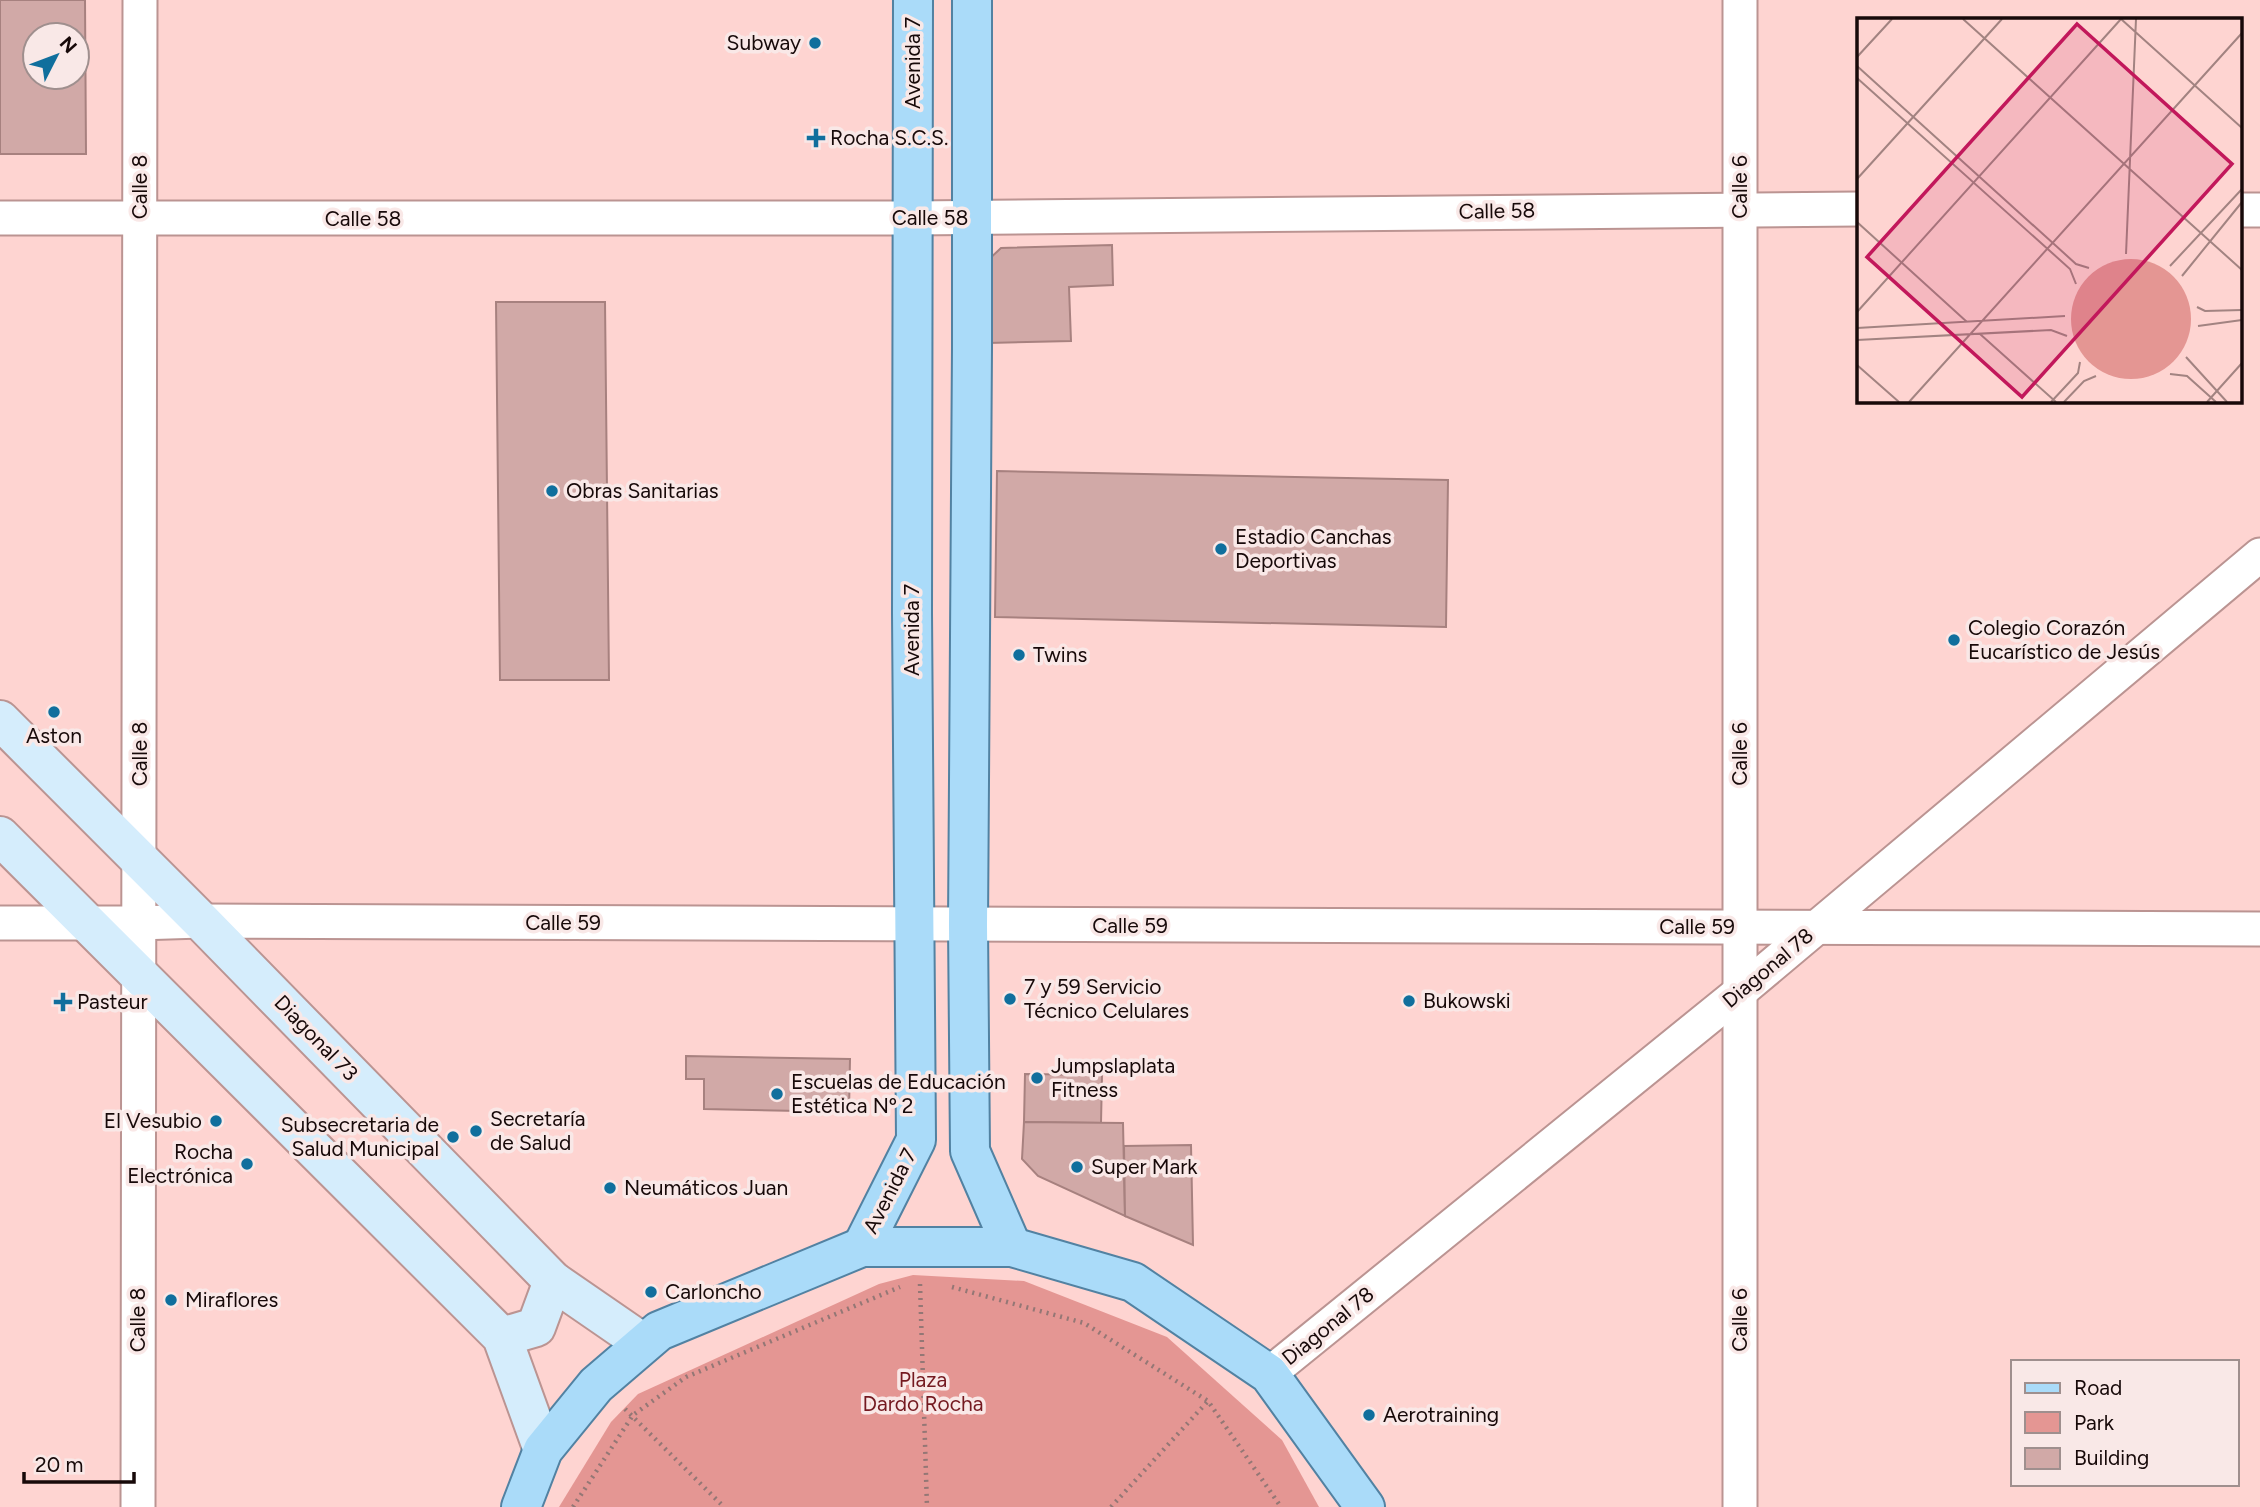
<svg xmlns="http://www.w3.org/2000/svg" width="2260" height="1507" viewBox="0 0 2260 1507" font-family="Figtree,sans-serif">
<rect width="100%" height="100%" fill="#fed4d1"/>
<path fill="#e49693" d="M 913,1275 L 1024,1281 L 1167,1337 L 1282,1440 L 1319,1507 L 559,1507 L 611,1422 L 638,1394 L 879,1284 Z"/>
<g fill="#d1a9a7" stroke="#a7817f" stroke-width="2" fill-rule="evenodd">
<path d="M 0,0 L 85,0 L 86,154 L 0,154 ZM 35,35 L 77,35 L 77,77 L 35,77 Z"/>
<path d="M 1112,245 L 1113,285 L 1069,287 L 1071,341 L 988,343 L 985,263 L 1001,248 Z"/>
<path d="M 496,302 L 605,302 L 609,680 L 500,680 Z"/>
<path d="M 997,471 L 1448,480 L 1446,627 L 995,617 Z"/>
<path d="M 686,1056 L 850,1059 L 849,1112 L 704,1109 L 704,1079 L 686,1079 Z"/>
<path d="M 1025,1074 L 1102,1075 L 1101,1123 L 1024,1122 Z"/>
<path d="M 1024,1122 L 1123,1123 L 1125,1216 L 1038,1176 L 1022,1159 Z"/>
<path d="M 1191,1145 L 1193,1245 L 1125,1216 L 1124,1146 Z"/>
</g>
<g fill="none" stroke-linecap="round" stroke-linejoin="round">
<g stroke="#bb9492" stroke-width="37">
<g id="minor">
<path d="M 2241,210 L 2260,210"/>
<path d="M 0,218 L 912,218 L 1859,209"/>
<path d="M 0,923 L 138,923 L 201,921 L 2260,929"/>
<path d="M 1269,1374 L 1741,991 L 2260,555"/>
<path d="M 138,1507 L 140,0"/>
<path d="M 1740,1507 L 1740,0"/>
</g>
</g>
<g stroke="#bb9492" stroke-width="42">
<g id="secondary">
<path d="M 0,720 L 201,921 L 553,1281 L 643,1343"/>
<path d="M 0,836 L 502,1337 L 543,1450"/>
<path d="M 502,1337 L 536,1327 L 553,1281"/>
</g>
</g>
<g stroke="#5282a2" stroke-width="42">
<g id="primary">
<path d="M 972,0 L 972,348 L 968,925 L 970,1151 L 1012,1247"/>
<path d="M 862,1247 L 916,1140 L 912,613 L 913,0"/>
<path d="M 521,1507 L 543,1450 L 596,1385 L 659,1331 L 862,1247 L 1012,1247 L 1133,1282 L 1269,1374 L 1365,1507"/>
</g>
</g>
<g stroke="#947775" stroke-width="4.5" stroke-dasharray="2 5" stroke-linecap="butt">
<path d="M 920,1284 L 927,1507"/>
<path d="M 952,1287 L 1084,1323 L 1208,1401 L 1281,1507"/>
<path d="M 625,1409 L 724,1507"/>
<path d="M 573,1507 L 633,1415 L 686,1377 L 900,1287"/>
<path d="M 1111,1507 L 1208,1401"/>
</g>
<use href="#minor" stroke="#fff" stroke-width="33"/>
<use href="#secondary" stroke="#d5edfc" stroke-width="38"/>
<use href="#primary" stroke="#aadbf9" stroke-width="38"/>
</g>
<g fill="#106f9d" stroke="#f9e8e7" stroke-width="2.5">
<circle cx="815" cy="43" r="7"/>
<path d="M812.5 127.5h7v7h7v7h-7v7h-7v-7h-7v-7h7z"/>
<circle cx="552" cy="491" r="7"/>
<circle cx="1221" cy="549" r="7"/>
<circle cx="1954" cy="640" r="7"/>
<circle cx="1019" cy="655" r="7"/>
<circle cx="54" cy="712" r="7"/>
<circle cx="1010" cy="999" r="7"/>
<circle cx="1409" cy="1001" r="7"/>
<path d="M59.5 991.5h7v7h7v7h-7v7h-7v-7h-7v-7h7z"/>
<circle cx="1037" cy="1078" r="7"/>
<circle cx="777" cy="1094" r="7"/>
<circle cx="216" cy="1121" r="7"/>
<circle cx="476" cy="1131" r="7"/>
<circle cx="453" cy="1137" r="7"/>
<circle cx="247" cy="1164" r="7"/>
<circle cx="1077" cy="1167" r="7"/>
<circle cx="610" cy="1188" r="7"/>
<circle cx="651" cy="1292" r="7"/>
<circle cx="171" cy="1300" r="7"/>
<circle cx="1369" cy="1415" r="7"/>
</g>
<g text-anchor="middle" stroke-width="7" stroke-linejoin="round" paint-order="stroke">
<g font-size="21" fill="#170909" stroke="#f9e8e7" text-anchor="start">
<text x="801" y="50" text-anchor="end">Subway</text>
<text x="830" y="145">Rocha S.C.S.</text>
<text x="566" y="498">Obras Sanitarias</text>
<text x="1235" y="544">Estadio Canchas<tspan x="1235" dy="24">Deportivas</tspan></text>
<text x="1968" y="635">Colegio Corazón<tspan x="1968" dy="24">Eucarístico de Jesús</tspan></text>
<text x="1033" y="662">Twins</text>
<text x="54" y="743" text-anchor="middle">Aston</text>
<text x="1024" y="994">7 y 59 Servicio<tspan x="1024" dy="24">Técnico Celulares</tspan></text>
<text x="1423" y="1008">Bukowski</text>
<text x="77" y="1009">Pasteur</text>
<text x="1051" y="1073">Jumpslaplata<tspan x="1051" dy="24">Fitness</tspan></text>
<text x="791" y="1089">Escuelas de Educación<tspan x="791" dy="24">Estética Nº 2</tspan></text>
<text x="490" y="1126">Secretaría<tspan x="490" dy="24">de Salud</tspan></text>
<text x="202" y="1128" text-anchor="end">El Vesubio</text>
<text x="439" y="1132" text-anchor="end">Subsecretaria de<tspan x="439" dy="24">Salud Municipal</tspan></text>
<text x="233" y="1159" text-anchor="end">Rocha<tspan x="233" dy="24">Electrónica</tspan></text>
<text x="1091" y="1174">Super Mark</text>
<text x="624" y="1195">Neumáticos Juan</text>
<text x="665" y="1299">Carloncho</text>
<text x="185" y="1307">Miraflores</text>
<text x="1383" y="1422">Aerotraining</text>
</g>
<g font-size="21" fill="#170909" stroke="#f9e8e7">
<text transform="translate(913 63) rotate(-90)" y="7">Avenida 7</text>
<text transform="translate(140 187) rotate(-90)" y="7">Calle 8</text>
<text transform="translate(1740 187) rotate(-90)" y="7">Calle 6</text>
<text transform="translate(1497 211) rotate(-1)" y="7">Calle 58</text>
<text x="930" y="225">Calle 58</text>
<text x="363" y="226">Calle 58</text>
<text transform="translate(912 630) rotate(-90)" y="7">Avenida 7</text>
<text transform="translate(140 754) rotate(-90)" y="7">Calle 8</text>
<text transform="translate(1740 754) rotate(-90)" y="7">Calle 6</text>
<text x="563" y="930">Calle 59</text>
<text x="1130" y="933">Calle 59</text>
<text x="1697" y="934">Calle 59</text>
<text transform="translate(1768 968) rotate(-40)" y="7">Diagonal 78</text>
<text transform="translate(316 1038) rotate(46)" y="7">Diagonal 73</text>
<text transform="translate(890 1191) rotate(-63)" y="7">Avenida 7</text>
<text transform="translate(138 1320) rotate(-90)" y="7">Calle 8</text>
<text transform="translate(1740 1320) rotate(-90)" y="7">Calle 6</text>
<text transform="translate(1328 1326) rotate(-39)" y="7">Diagonal 78</text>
</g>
<g font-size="21" fill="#741920" stroke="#f9e8e7">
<text x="923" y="1387">Plaza<tspan x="923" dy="24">Dardo Rocha</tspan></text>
</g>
</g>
<g transform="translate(1857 18)">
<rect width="385" height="385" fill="#fed4d1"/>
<path d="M214 301a60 60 0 1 1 120 0a60 60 0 1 1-120 0Z" fill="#e49693"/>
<path fill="none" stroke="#a28381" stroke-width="2" d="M 106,1 L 385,252M 264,1 L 385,110M 0,39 L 35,1M 0,48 L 219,246 L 232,250M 0,60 L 213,251 L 219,266M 0,161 L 145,1M 0,204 L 110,304M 269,236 L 279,1M 313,248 L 385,171M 325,258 L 385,184M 340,289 L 348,293 L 385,292M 0,294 L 264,1M 341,308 L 385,302M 0,310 L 208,298M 123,316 L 199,384M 0,322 L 194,312 L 210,318M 329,339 L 370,384M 0,347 L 42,384M 313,356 L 330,358 L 359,384M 52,384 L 385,15M 194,384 L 221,355 L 223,344M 207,384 L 227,363 L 239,358M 350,384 L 385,345"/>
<path fill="#c2185b" fill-opacity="0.15" stroke="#c2185b" stroke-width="3.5" d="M 220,6 L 375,146 L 165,379 L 10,239 Z"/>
<rect width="385" height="385" fill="none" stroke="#170909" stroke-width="3.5"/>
</g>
<rect x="2011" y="1360" width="228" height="126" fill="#f9e8e7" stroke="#9f8f8e" stroke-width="2"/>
<rect x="2025" y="1383" width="35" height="10" fill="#aadbf9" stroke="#9f8f8e" stroke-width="2"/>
<text x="2074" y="1395" font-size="21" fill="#170909">Road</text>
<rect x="2025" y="1412" width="35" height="21" fill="#e49693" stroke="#9f8f8e" stroke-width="2"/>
<text x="2074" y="1430" font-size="21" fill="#170909">Park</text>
<rect x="2025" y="1448" width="35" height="21" fill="#d1a9a7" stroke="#9f8f8e" stroke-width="2"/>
<text x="2074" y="1465" font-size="21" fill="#170909">Building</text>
<g transform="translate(56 56) rotate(48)"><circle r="33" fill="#f9e8e7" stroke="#9f8f8e" stroke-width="2"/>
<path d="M0-5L12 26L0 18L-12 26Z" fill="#106f9d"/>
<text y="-10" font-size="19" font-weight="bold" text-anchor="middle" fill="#170909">N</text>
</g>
<path d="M24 1472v10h110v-10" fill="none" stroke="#170909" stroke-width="3.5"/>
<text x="35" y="1472" font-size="21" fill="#170909" stroke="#f9e8e7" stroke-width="5" paint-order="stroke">20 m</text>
</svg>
